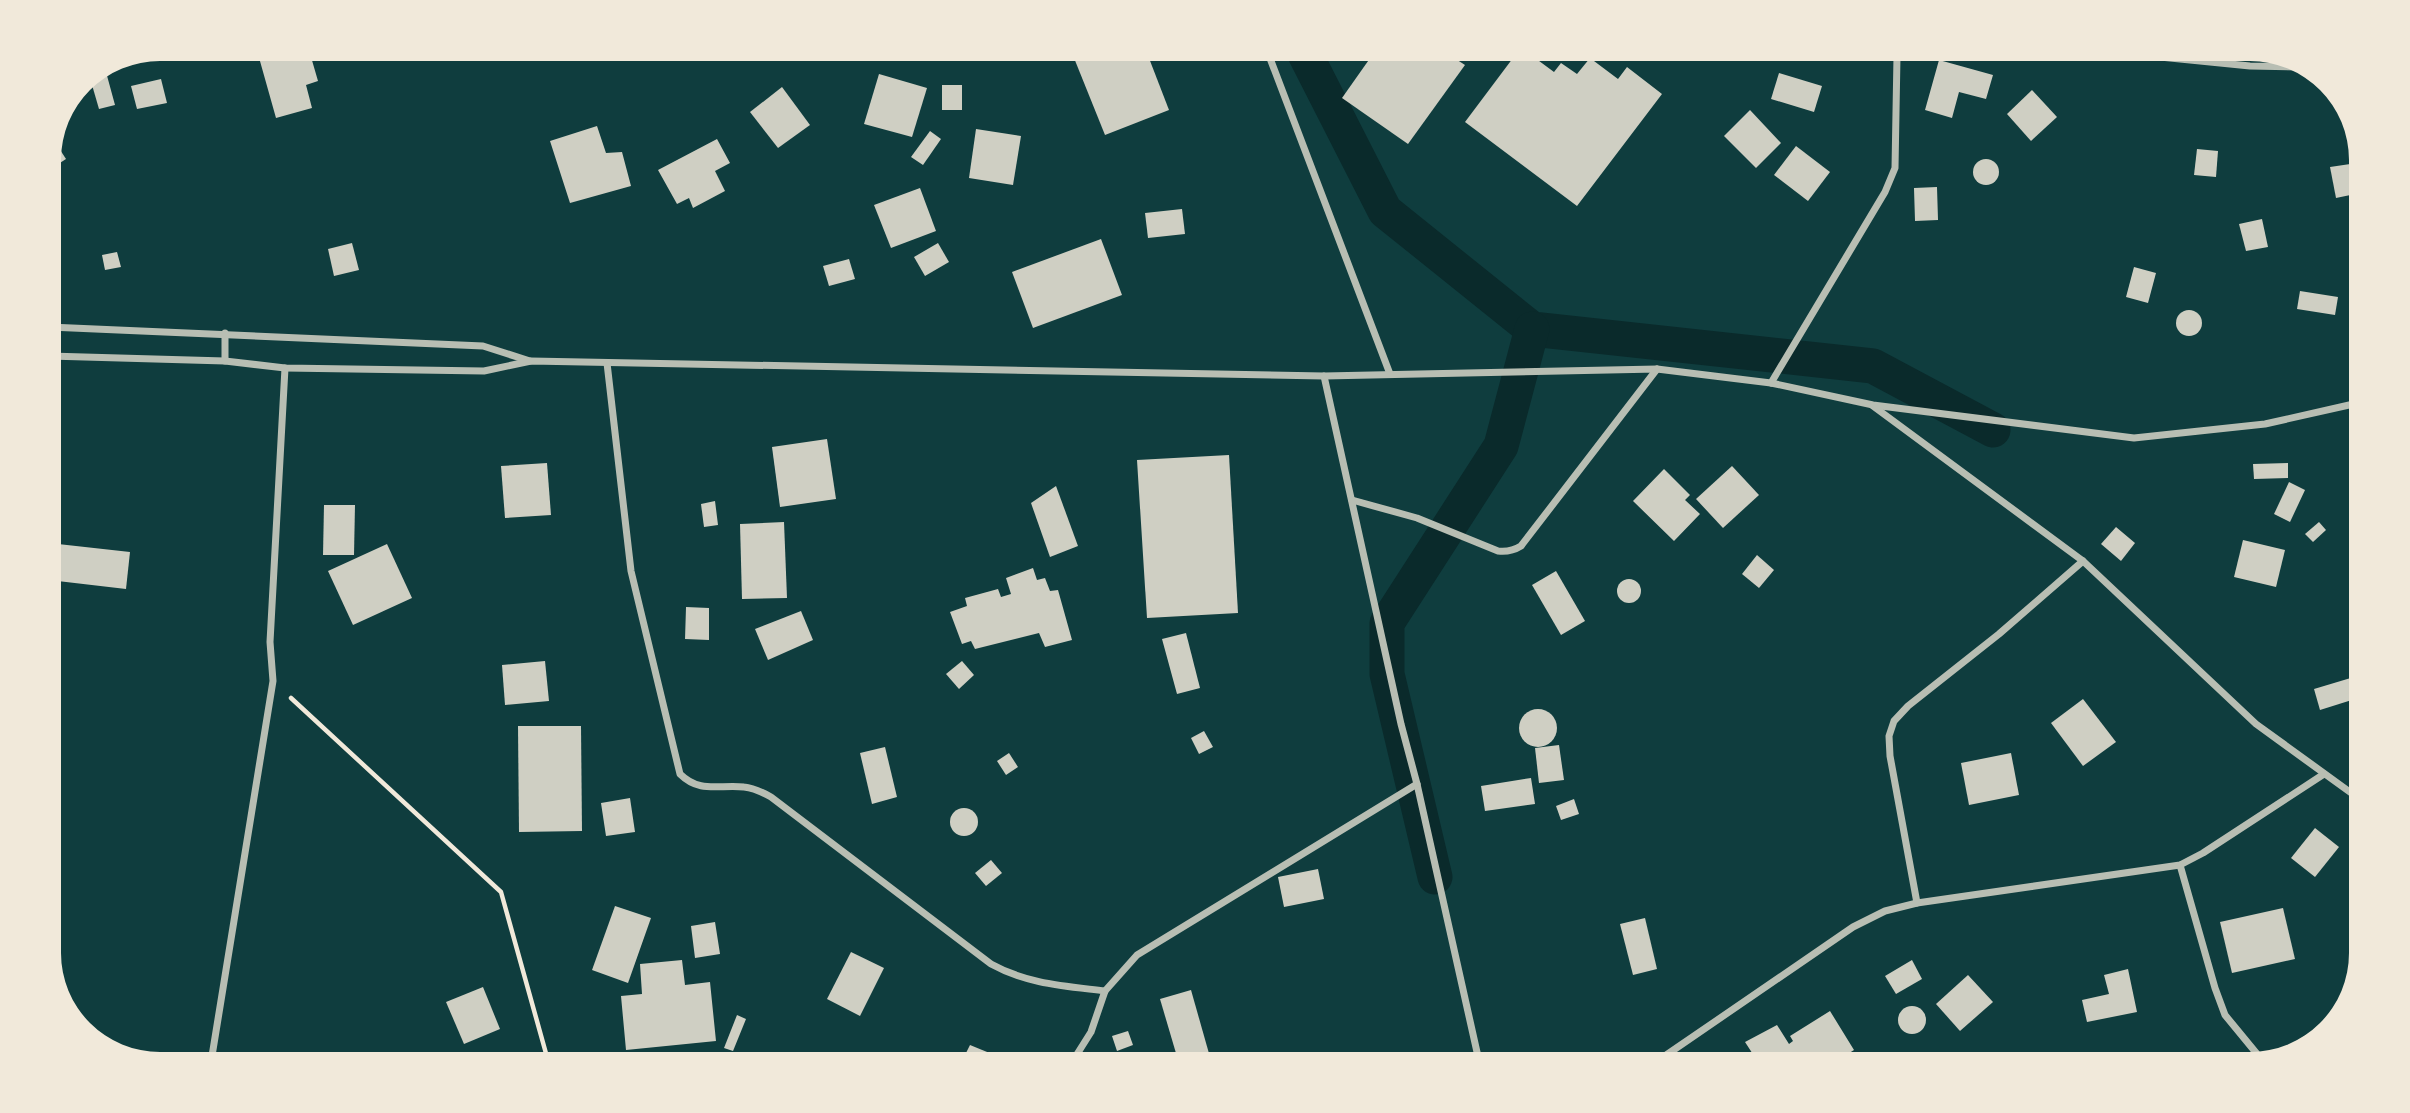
<svg xmlns="http://www.w3.org/2000/svg" width="2410" height="1113" viewBox="0 0 2410 1113" font-family="Raleway,sans-serif">
<rect width="100%" height="100%" fill="#0f3d3e"/>
<g fill="none" stroke-linecap="round" stroke-linejoin="round">
<g stroke="#0a2a2b" stroke-width="35">
<path d="M 1305,54 L 1385,211 L 1532,329 L 1873,366 L 1993,430"/>
<path d="M 1435,877 L 1387,674 L 1387,623 L 1501,446 L 1532,329"/>
</g>
</g>
<g fill="#cfcfc3">
<path d="M 274,49 L 309,50 L 318,81 L 306,85 L 312,108 L 276,118 L 258,54 Z"/>
<path d="M 398,50 L 420,50 L 404,59 Z"/>
<path d="M 1072,53 L 1147,53 L 1169,110 L 1105,135 Z"/>
<path d="M 1373,54 L 1448,54 L 1465,65 L 1408,144 L 1342,98 Z"/>
<path d="M 1516,54 L 1531,55 L 1554,72 L 1561,63 L 1577,74 L 1590,58 L 1618,79 L 1627,67 L 1662,94 L 1577,206 L 1465,122 Z"/>
<path d="M 1939,60 L 1993,75 L 1986,99 L 1959,92 L 1952,118 L 1925,110 Z"/>
<path d="M 106,72 L 115,105 L 99,109 L 90,78 Z"/>
<path d="M 1779,73 L 1822,86 L 1814,112 L 1771,99 Z"/>
<path d="M 879,74 L 927,88 L 912,137 L 864,124 Z"/>
<path d="M 161,79 L 167,103 L 137,109 L 131,86 Z"/>
<rect x="942" y="85" width="20" height="25"/>
<path d="M 782,87 L 810,125 L 778,148 L 750,112 Z"/>
<path d="M 2032,90 L 2057,117 L 2031,141 L 2007,114 Z"/>
<path d="M 1750,110 L 1781,143 L 1756,168 L 1724,136 Z"/>
<path d="M 597,126 L 606,153 L 622,152 L 631,186 L 570,203 L 550,141 Z"/>
<path d="M 976,129 L 1021,136 L 1013,185 L 969,178 Z"/>
<path d="M 930,131 L 941,139 L 923,165 L 911,157 Z"/>
<path d="M 717,139 L 730,163 L 715,171 L 725,191 L 693,208 L 689,198 L 677,204 L 658,170 Z"/>
<path d="M 55,142 L 66,159 L 49,170 L 49,153 Z"/>
<path d="M 1796,146 L 1830,172 L 1808,201 L 1774,175 Z"/>
<path d="M 2197,149 L 2218,151 L 2216,177 L 2194,175 Z"/>
<circle cx="1986" cy="172" r="13"/>
<path d="M 2357,163 L 2360,193 L 2336,198 L 2330,167 Z"/>
<path d="M 1937,187 L 1938,220 L 1915,221 L 1914,188 Z"/>
<path d="M 920,188 L 936,231 L 891,248 L 874,205 Z"/>
<path d="M 1182,209 L 1185,234 L 1148,238 L 1145,213 Z"/>
<path d="M 2262,219 L 2268,247 L 2246,251 L 2239,224 Z"/>
<path d="M 1101,239 L 1122,295 L 1033,328 L 1012,272 Z"/>
<path d="M 352,243 L 359,270 L 334,276 L 328,249 Z"/>
<path d="M 938,243 L 949,262 L 925,276 L 914,257 Z"/>
<path d="M 117,252 L 121,267 L 105,270 L 102,255 Z"/>
<path d="M 849,259 L 855,279 L 829,286 L 823,266 Z"/>
<path d="M 2134,267 L 2156,273 L 2148,303 L 2126,297 Z"/>
<path d="M 2300,291 L 2338,297 L 2335,315 L 2297,309 Z"/>
<circle cx="2189" cy="323" r="13"/>
<path d="M 827,439 L 836,499 L 780,507 L 772,447 Z"/>
<path d="M 1229,455 L 1238,613 L 1147,618 L 1137,460 Z"/>
<path d="M 547,463 L 551,515 L 505,518 L 501,466 Z"/>
<path d="M 2288,463 L 2288,478 L 2254,479 L 2253,464 Z"/>
<path d="M 1732,466 L 1759,495 L 1723,528 L 1696,499 Z"/>
<path d="M 1664,469 L 1690,495 L 1685,500 L 1700,514 L 1674,541 L 1633,501 Z"/>
<path d="M 2289,482 L 2305,490 L 2290,522 L 2274,514 Z"/>
<path d="M 1056,486 L 1078,546 L 1050,557 L 1031,503 Z"/>
<path d="M 715,501 L 718,525 L 704,527 L 701,504 Z"/>
<path d="M 324,505 L 355,505 L 354,555 L 323,555 Z"/>
<path d="M 784,522 L 787,598 L 742,599 L 740,524 Z"/>
<path d="M 2319,522 L 2326,530 L 2313,542 L 2305,534 Z"/>
<path d="M 2116,527 L 2135,543 L 2121,561 L 2101,544 Z"/>
<path d="M 2243,540 L 2285,550 L 2276,587 L 2234,577 Z"/>
<path d="M 49,543 L 130,552 L 126,589 L 49,580 Z"/>
<path d="M 387,544 L 412,598 L 353,625 L 328,571 Z"/>
<path d="M 1757,555 L 1774,570 L 1759,588 L 1742,574 Z"/>
<path d="M 1033,568 L 1037,580 L 1045,578 L 1050,591 L 1058,590 L 1072,640 L 1045,647 L 1039,633 L 975,649 L 971,641 L 962,644 L 950,612 L 967,606 L 965,598 L 998,589 L 1001,597 L 1011,594 L 1006,578 Z"/>
<path d="M 1556,571 L 1585,621 L 1561,635 L 1532,585 Z"/>
<circle cx="1629" cy="591" r="12"/>
<path d="M 686,607 L 709,608 L 709,640 L 685,639 Z"/>
<path d="M 801,611 L 813,640 L 768,660 L 755,629 Z"/>
<path d="M 1186,633 L 1200,688 L 1177,694 L 1162,639 Z"/>
<path d="M 545,661 L 549,701 L 505,705 L 502,665 Z"/>
<path d="M 962,661 L 974,675 L 959,689 L 946,674 Z"/>
<path d="M 2354,677 L 2355,699 L 2320,710 L 2314,689 Z"/>
<path d="M 2083,699 L 2116,742 L 2083,766 L 2051,723 Z"/>
<circle cx="1538" cy="728" r="19"/>
<path d="M 518,726 L 581,726 L 582,831 L 519,832 Z"/>
<path d="M 1204,731 L 1213,747 L 1199,754 L 1191,738 Z"/>
<path d="M 1559,745 L 1564,780 L 1539,783 L 1535,748 Z"/>
<path d="M 885,747 L 897,797 L 872,804 L 860,753 Z"/>
<path d="M 1009,753 L 1018,767 L 1006,775 L 997,761 Z"/>
<path d="M 2011,753 L 2019,795 L 1969,805 L 1961,763 Z"/>
<path d="M 1531,778 L 1535,804 L 1485,811 L 1481,786 Z"/>
<path d="M 630,798 L 635,832 L 606,836 L 601,803 Z"/>
<path d="M 1574,799 L 1579,814 L 1561,820 L 1556,806 Z"/>
<circle cx="964" cy="822" r="14"/>
<path d="M 2315,828 L 2339,847 L 2315,877 L 2291,858 Z"/>
<path d="M 991,860 L 1002,873 L 986,886 L 975,873 Z"/>
<path d="M 1318,869 L 1324,899 L 1284,907 L 1278,877 Z"/>
<path d="M 615,906 L 651,918 L 628,983 L 592,970 Z"/>
<path d="M 2283,908 L 2295,959 L 2232,973 L 2220,922 Z"/>
<path d="M 1645,918 L 1657,969 L 1633,975 L 1620,924 Z"/>
<path d="M 715,922 L 720,954 L 695,958 L 691,926 Z"/>
<path d="M 851,952 L 884,968 L 860,1016 L 827,999 Z"/>
<path d="M 682,960 L 685,985 L 710,982 L 716,1041 L 626,1050 L 621,996 L 642,994 L 640,964 Z"/>
<path d="M 1912,960 L 1922,979 L 1896,994 L 1885,976 Z"/>
<path d="M 2128,969 L 2137,1012 L 2087,1022 L 2082,1000 L 2109,994 L 2104,975 Z"/>
<path d="M 1968,975 L 1993,1002 L 1960,1031 L 1936,1004 Z"/>
<path d="M 483,987 L 500,1029 L 464,1044 L 446,1002 Z"/>
<path d="M 1191,990 L 1210,1057 L 1199,1060 L 1178,1060 L 1160,999 Z"/>
<circle cx="1912" cy="1020" r="14"/>
<path d="M 1830,1011 L 1854,1050 L 1835,1062 L 1758,1062 L 1745,1042 L 1777,1025 L 1789,1044 L 1793,1041 L 1790,1036 Z"/>
<path d="M 737,1015 L 746,1019 L 733,1051 L 724,1048 Z"/>
<path d="M 1128,1031 L 1133,1045 L 1117,1051 L 1112,1036 Z"/>
<path d="M 970,1045 L 992,1054 L 990,1059 L 963,1059 Z"/>
</g>
<g fill="none" stroke-linecap="round" stroke-linejoin="round">
<path stroke="#f1e9da" stroke-width="4.5" d="M 291,698 L 501,892 L 547,1057"/>
<g stroke="#b8beb3" stroke-width="7">
<path d="M 1268,53 L 1390,374"/>
<path d="M 2160,57 L 2250,66 L 2304,67"/>
<path d="M 49,327 L 483,346 L 530,361"/>
<path d="M 49,356 L 225,361 L 285,368 L 484,371 L 531,361 L 1324,376 L 1657,369 L 1771,383 L 1873,405 L 2134,438 L 2265,424 L 2358,403"/>
<path d="M 225,361 L 225,333"/>
<path d="M 607,363 L 631,571 L 680,774 C 700,794 720,784 744,787 C 754,788 762,792 771,797 L 991,964 C 1027,984 1065,986 1105,991"/>
<path d="M 1324,376 L 1401,724 L 1417,784 L 1479,1061"/>
<path d="M 1771,383 L 1885,192 L 1895,168 L 1897,56"/>
<path d="M 1873,406 L 2083,561 L 2256,724 L 2354,795"/>
<path d="M 1352,500 L 1417,518 L 1498,551 C 1507,552 1513,551 1521,546 L 1657,369"/>
<path d="M 2180,865 L 2215,988 L 2225,1015 L 2262,1060"/>
<path d="M 1917,903 L 1890,756 L 1889,736 L 1894,721 L 1908,706 L 1999,634 L 2083,561"/>
<path d="M 212,1056 L 273,681 L 270,642 L 285,368"/>
<path d="M 1074,1059 L 1091,1032 L 1105,991 L 1137,955 L 1417,784"/>
<path d="M 1656,1062 L 1853,927 L 1885,911 L 1917,903 L 2180,865 L 2203,853 L 2324,774"/>
</g>
</g>
<path d="M0 0H2410V1113H0ZM160 61H2250A99 99 0 0 1 2349 160V953A99 99 0 0 1 2250 1052H160A99 99 0 0 1 61 953V160A99 99 0 0 1 160 61Z" fill="#f1e9da" fill-rule="evenodd"/>
</svg>
